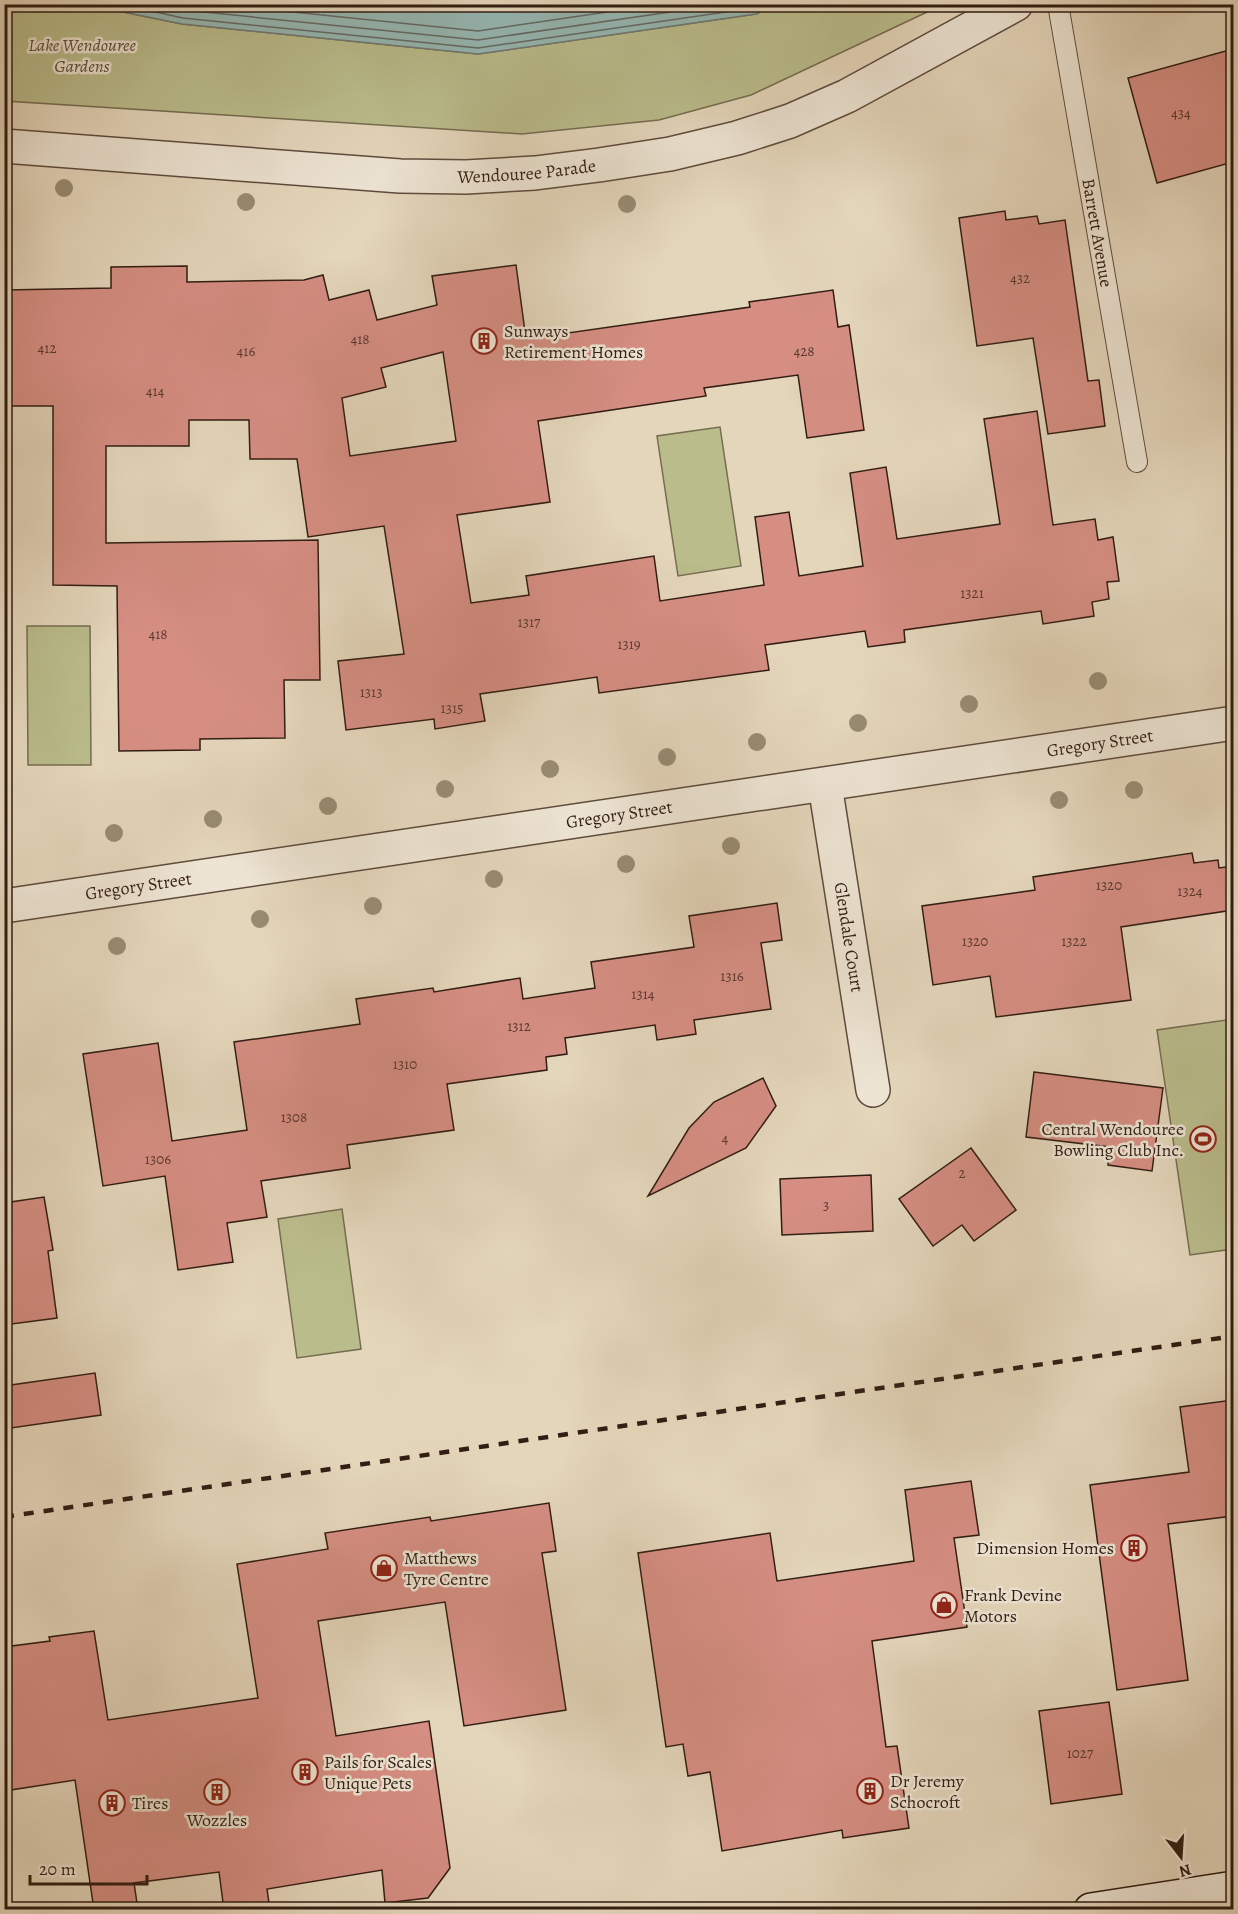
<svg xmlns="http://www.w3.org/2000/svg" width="1238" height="1914" viewBox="0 0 1238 1914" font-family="Alegreya,serif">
<rect width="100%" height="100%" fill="#e4d6bb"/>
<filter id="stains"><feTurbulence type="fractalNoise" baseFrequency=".00333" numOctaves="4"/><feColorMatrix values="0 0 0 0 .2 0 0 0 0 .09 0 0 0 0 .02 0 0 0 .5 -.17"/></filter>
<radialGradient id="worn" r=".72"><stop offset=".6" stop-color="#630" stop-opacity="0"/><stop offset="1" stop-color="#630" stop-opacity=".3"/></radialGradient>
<g fill="#babc8c" stroke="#766c50" stroke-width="1.5">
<path d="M 4,5 L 89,5 L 182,24 L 478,54 L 756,14 L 775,5 L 942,5 L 751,95 L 659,120 L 522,134 L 5,101 Z"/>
<path d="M 720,427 L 741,566 L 678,576 L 657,436 Z"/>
<path d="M 27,626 L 90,626 L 91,765 L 28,765 Z"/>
<path d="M 1233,1019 L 1233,1249 L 1190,1255 L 1157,1030 Z"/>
<path d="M 342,1209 L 361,1349 L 297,1358 L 278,1219 Z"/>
</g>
<path fill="#96b8b4" stroke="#6e7a74" stroke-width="1.5" d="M 89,5 L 775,4 L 775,5 L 756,14 L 478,54 L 182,24 Z"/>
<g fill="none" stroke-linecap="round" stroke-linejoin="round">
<g stroke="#646a64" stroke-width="1.5">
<path d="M 119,4 L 183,18 L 478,48 L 753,8 L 761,4"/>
<path d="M 156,4 L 184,10 L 478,40 L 725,4"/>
<path d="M 216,4 L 478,31 L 662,4"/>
</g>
</g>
<g fill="#d68e83" stroke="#311d13" stroke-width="1.5" fill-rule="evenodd">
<path d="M 1233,49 L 1233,162 L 1157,183 L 1128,78 Z"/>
<path d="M 1005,211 L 1006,220 L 1037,216 L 1039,224 L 1065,220 L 1088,381 L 1099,380 L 1105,426 L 1048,434 L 1033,338 L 977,346 L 959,218 Z"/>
<path d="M 516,265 L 526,339 L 750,307 L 749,302 L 833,290 L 838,327 L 849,325 L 864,430 L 807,438 L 798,375 L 704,388 L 706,396 L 538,421 L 550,502 L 457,515 L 471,603 L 529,595 L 526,576 L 654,556 L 660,601 L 764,585 L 755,517 L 789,512 L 799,576 L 863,566 L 850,473 L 886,467 L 897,539 L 1000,524 L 984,419 L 1037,411 L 1053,525 L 1095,519 L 1098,540 L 1113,537 L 1119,581 L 1107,582 L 1109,599 L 1092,602 L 1094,616 L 1043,624 L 1041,611 L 904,630 L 905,642 L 868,647 L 865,631 L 765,645 L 769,670 L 599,693 L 597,677 L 480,694 L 485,721 L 435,729 L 434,719 L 346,730 L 338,661 L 404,654 L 384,526 L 308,537 L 297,459 L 250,459 L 249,420 L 189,420 L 189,446 L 106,446 L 106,543 L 318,540 L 320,680 L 284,680 L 285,738 L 200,739 L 200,750 L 119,751 L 117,586 L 53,585 L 53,406 L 6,406 L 5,290 L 111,288 L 111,267 L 187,266 L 187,282 L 304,280 L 323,275 L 329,300 L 369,290 L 377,320 L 437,305 L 432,276 ZM 443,352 L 456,441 L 350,456 L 342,398 L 386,387 L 381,368 Z"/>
<path d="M 1192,853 L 1194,863 L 1218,860 L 1219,868 L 1233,866 L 1233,910 L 1121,927 L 1131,1000 L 996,1017 L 990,976 L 933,985 L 922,906 L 1035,890 L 1033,877 Z"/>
<path d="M 777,903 L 782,940 L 761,943 L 771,1009 L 694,1020 L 696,1034 L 657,1040 L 655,1025 L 565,1038 L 567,1054 L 546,1057 L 547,1070 L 447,1084 L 454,1130 L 347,1145 L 350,1168 L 261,1181 L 267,1217 L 227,1223 L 233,1262 L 178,1270 L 165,1176 L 103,1186 L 83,1054 L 158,1043 L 172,1141 L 247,1130 L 234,1042 L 360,1024 L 356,999 L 433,988 L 434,992 L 520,978 L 523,999 L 595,988 L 591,962 L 694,947 L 689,916 Z"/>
<path d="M 1034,1072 L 1163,1088 L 1152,1171 L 1108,1165 L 1110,1147 L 1026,1137 Z"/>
<path d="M 763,1078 L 776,1106 L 746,1148 L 648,1196 L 689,1128 L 714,1102 Z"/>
<path d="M 971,1148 L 1016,1210 L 974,1241 L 962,1225 L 933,1246 L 899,1199 Z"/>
<path d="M 871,1175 L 873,1231 L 782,1235 L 780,1179 Z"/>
<path d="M 44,1197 L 53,1250 L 48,1251 L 57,1318 L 4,1325 L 4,1203 Z"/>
<path d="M 95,1373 L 101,1415 L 4,1429 L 4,1386 Z"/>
<path d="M 1233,1400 L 1233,1516 L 1168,1524 L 1188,1680 L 1117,1690 L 1090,1485 L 1189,1472 L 1180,1407 Z"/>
<path d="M 971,1481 L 979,1535 L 954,1538 L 967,1627 L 872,1641 L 886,1747 L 897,1746 L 909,1828 L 843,1838 L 842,1830 L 722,1851 L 710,1772 L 688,1776 L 683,1744 L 666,1747 L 638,1553 L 770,1533 L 777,1581 L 914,1561 L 905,1490 Z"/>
<path d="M 549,1503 L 556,1551 L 542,1553 L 566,1710 L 464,1726 L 445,1602 L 318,1621 L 336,1736 L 429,1721 L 450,1868 L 428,1898 L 385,1903 L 382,1870 L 267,1889 L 270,1910 L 224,1910 L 219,1872 L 134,1883 L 138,1910 L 94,1910 L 75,1780 L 4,1791 L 4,1647 L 50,1641 L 49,1637 L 94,1631 L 108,1720 L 258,1698 L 237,1564 L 328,1549 L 325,1533 L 430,1517 L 431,1521 Z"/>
<path d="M 1109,1702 L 1122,1794 L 1051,1804 L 1039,1711 Z"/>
</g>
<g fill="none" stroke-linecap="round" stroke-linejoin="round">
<g stroke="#5e4b3d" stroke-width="22">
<g id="service">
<path id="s1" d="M 1058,4 L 1137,462"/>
</g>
</g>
<g stroke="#5e4b3d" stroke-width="36">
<g id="minor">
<path id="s2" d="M 825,785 L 873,1090"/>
<path id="s3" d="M 4,906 L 1234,723"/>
</g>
</g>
<g stroke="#5e4b3d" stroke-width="36">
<g id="tertiary">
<path id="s4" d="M 4,146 L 400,176 L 466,177 L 535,173 L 599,165 L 670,154 L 737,138 L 790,121 L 847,96 L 1016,4"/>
</g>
</g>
<g stroke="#311d13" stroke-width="36">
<path id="secondary" d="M 1091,1910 L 1234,1888"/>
</g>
<use href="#service" stroke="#ede4d3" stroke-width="20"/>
<use href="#minor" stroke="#ede4d3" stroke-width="33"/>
<use href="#tertiary" stroke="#ede4d3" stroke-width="33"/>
<use href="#secondary" stroke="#ede4d3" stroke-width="33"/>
<path stroke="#311d13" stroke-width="4.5" stroke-dasharray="10 10" stroke-linecap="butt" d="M 4,1517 L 1234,1336"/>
</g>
<g fill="#988b72">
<circle cx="64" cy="188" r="9"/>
<circle cx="246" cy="202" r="9"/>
<circle cx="627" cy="204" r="9"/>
<circle cx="1098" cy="681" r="9"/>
<circle cx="969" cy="704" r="9"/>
<circle cx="858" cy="723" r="9"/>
<circle cx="757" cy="742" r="9"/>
<circle cx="667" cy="757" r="9"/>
<circle cx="550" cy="769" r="9"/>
<circle cx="445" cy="789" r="9"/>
<circle cx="1134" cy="790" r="9"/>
<circle cx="1059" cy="800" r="9"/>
<circle cx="328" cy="806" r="9"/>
<circle cx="213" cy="819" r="9"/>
<circle cx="114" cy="833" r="9"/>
<circle cx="731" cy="846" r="9"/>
<circle cx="626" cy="864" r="9"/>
<circle cx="494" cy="879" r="9"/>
<circle cx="373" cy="906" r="9"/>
<circle cx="260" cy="919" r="9"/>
<circle cx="117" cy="946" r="9"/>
</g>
<defs>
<g id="building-ring" transform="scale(1.35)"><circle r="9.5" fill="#ede4d3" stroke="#8f2418" stroke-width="1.5"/><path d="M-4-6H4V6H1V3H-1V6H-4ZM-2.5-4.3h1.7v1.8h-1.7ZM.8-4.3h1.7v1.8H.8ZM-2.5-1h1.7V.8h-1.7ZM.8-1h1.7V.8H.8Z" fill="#8f2418"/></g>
<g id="stadium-ring" transform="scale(1.35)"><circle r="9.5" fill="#ede4d3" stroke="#8f2418" stroke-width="1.5"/><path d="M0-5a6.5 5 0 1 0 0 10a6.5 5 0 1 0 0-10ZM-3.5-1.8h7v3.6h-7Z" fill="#8f2418"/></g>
<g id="shop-ring" transform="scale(1.35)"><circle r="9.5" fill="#ede4d3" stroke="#8f2418" stroke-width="1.5"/><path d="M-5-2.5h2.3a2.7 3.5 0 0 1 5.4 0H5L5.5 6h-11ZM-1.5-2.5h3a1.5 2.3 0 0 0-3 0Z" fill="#8f2418"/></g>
</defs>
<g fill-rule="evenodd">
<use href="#building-ring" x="484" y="341"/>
<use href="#stadium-ring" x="1203" y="1139"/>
<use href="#building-ring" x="1134" y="1548"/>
<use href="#shop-ring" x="384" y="1568"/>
<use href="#shop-ring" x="944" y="1605"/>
<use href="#building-ring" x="305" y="1772"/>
<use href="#building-ring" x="870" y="1791"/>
<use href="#building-ring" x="217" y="1792"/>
<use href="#building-ring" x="112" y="1803"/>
</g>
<g text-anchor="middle" stroke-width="5" stroke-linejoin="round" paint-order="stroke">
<g font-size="15" fill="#5a392f">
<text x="1181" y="118">434</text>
<text x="1020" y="283">432</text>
<text x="360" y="344">418</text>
<text x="47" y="353">412</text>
<text x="246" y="356">416</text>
<text x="804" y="356">428</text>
<text x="155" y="396">414</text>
<text x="972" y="598">1321</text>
<text x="529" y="627">1317</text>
<text x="158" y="639">418</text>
<text x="629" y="649">1319</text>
<text x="371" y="697">1313</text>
<text x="452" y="713">1315</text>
<text x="1109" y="890">1320</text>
<text x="1190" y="896">1324</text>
<text x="975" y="946">1320</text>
<text x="1074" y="946">1322</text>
<text x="732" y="981">1316</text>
<text x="643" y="999">1314</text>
<text x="519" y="1031">1312</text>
<text x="405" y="1069">1310</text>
<text x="294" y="1122">1308</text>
<text x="725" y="1143">4</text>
<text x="158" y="1164">1306</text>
<text x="962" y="1178">2</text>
<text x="826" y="1210">3</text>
<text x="1080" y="1758">1027</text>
</g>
<g font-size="18" font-style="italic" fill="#5a4d37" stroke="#ede4d3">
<text x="82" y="51">Lake Wendouree<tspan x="82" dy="21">Gardens</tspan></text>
</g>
<g font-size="18" fill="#311d13" stroke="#ede4d3">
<text dy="6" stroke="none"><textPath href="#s4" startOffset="524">Wendouree Parade</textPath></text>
<text dy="6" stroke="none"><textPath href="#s1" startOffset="232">Barrett Avenue</textPath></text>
<text dy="6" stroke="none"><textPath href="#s3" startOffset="1108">Gregory Street</textPath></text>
<text dy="6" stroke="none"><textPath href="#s3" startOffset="622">Gregory Street</textPath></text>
<text dy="6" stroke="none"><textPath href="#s3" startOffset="136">Gregory Street</textPath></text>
<text dy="6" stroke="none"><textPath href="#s2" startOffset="154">Glendale Court</textPath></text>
</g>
<g font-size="18" fill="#311d13" stroke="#ede4d3" text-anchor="start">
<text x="504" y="337">Sunways<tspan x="504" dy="21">Retirement Homes</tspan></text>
<text x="1184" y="1135" text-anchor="end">Central Wendouree<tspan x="1184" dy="21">Bowling Club Inc.</tspan></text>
<text x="1114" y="1554" text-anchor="end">Dimension Homes</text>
<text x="404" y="1564">Matthews<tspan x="404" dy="21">Tyre Centre</tspan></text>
<text x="964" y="1601">Frank Devine<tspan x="964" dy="21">Motors</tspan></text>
<text x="324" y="1768">Pails for Scales<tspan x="324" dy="21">Unique Pets</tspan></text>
<text x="890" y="1787">Dr Jeremy<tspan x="890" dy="21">Schocroft</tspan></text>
<text x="132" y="1809">Tires</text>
<text x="217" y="1826" text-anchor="middle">Wozzles</text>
</g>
</g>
<rect width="1238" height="1914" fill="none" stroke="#e4d6bb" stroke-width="24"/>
<rect x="6" y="6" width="1226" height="1902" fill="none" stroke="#311d13" stroke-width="3"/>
<rect x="12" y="12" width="1214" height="1890" fill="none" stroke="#311d13" stroke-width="1.5"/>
<g transform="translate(1181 1857) rotate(163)" stroke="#ede4d3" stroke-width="4.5" paint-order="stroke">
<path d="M0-4.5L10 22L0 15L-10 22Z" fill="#311d13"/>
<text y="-9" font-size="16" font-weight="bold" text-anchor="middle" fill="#311d13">N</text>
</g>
<path d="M30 1875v9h117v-9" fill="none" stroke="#311d13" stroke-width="3"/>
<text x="39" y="1875" font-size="18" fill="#311d13" stroke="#ede4d3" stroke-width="4.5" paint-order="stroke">20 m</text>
<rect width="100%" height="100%" filter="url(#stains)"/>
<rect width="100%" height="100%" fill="url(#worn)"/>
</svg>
